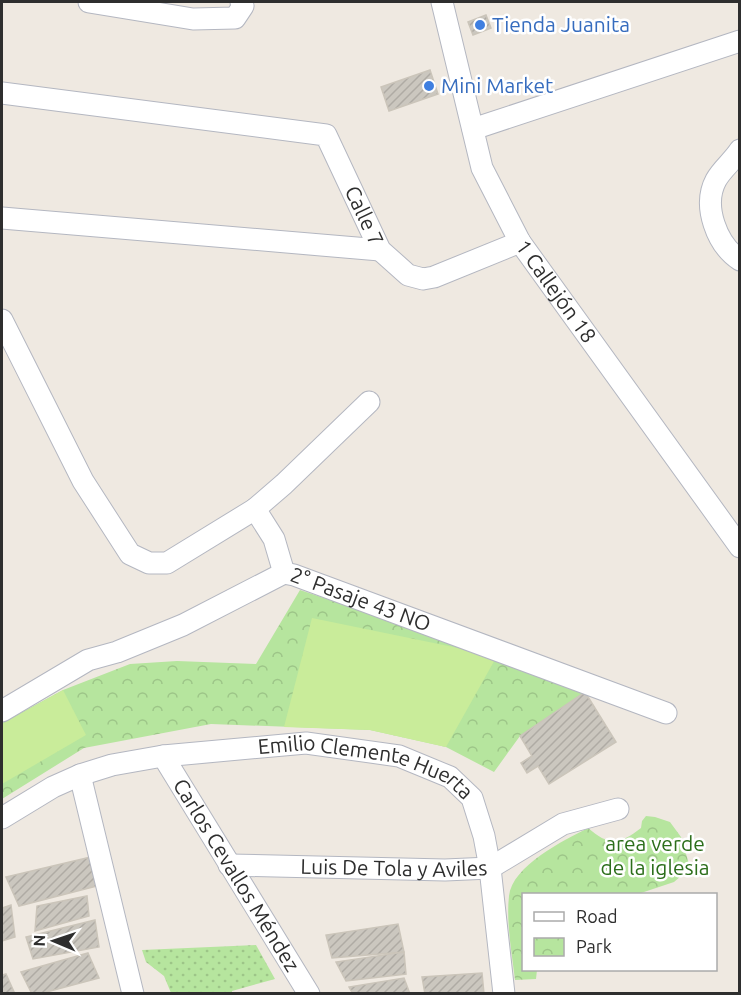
<svg xmlns="http://www.w3.org/2000/svg" width="741" height="995" viewBox="0 0 741 995" font-family="Ubuntu,sans-serif">
<defs>
<pattern id="grass-dots" width="8" height="8" patternUnits="userSpaceOnUse" patternTransform="scale(1.5)"><rect width="8" height="8" fill="#b6e59e"/><path d="M2 2h.1M6 6h.1" fill="none" stroke="#9dc588" stroke-width="1.8" stroke-linecap="round"/></pattern>
<pattern id="park-crowns" width="20" height="18" patternUnits="userSpaceOnUse" patternTransform="scale(1.5)"><rect width="20" height="18" fill="#b6e59e"/><path d="M2 6a3 3 0 1 1 6 0M12 15a3 3 0 1 1 6 0" fill="none" stroke="#9dc588"/></pattern>
<pattern id="building-hatch" width="6" height="6" patternUnits="userSpaceOnUse" patternTransform="scale(1.5)"><rect width="6" height="6" fill="#cbc7bf"/><path d="M-1 1l2-2M0 6l6-6M5 7l2-2" fill="none" stroke="#afaba4"/></pattern>
</defs>
<rect width="100%" height="100%" fill="#efe9e1"/>
<path fill="url(#grass-dots)" d="M 256,945 L 275,979 L 232,991 L 232,993 L 171,993 L 164,976 L 146,962 L 142,950 Z"/>
<g fill="url(#park-crowns)">
<path d="M 300,590 L 420,630 L 585,692 L 520,736 L 494,772 L 446,747 L 370,730 L 211,724 L 84,748 L 2,799 L 2,723 L 63,690 L 130,664 L 177,661 L 256,664 Z"/>
<path d="M 646,816 L 655,817 L 670,822 L 681,837 L 689,864 L 687,871 L 674,882 L 638,894 L 524,894 L 524,970 L 537,970 L 536,979 L 515,980 C 512,953 506,923 509,896 C 512,866 564,840 588,828 C 609,846 619,845 641,828 L 642,821 Z"/>
</g>
<g fill="#c9ec9a">
<path d="M 312,618 L 497,656 L 446,747 L 370,730 L 284,727 Z"/>
<path d="M 63,690 L 86,735 L 2,784 L 2,724 Z"/>
</g>
<g fill="url(#building-hatch)" stroke="#cbc5ba" stroke-width="1.5">
<path d="M 486,15 L 491,28 L 473,35 L 468,22 Z"/>
<path d="M 430,70 L 438,94 L 389,111 L 381,87 Z"/>
<path d="M 585,692 L 616,742 L 549,784 L 538,766 L 527,773 L 521,763 L 532,756 L 520,736 Z"/>
<path d="M 91,857 L 97,886 L 19,906 L 6,877 Z"/>
<path d="M 87,896 L 89,916 L 35,931 L 37,906 Z"/>
<path d="M 11,905 L 15,937 L 2,941 L 2,908 Z"/>
<path d="M 95,920 L 99,947 L 33,959 L 26,937 Z"/>
<path d="M 398,924 L 404,952 L 332,958 L 326,935 Z"/>
<path d="M 404,952 L 406,974 L 346,981 L 336,962 Z"/>
<path d="M 88,953 L 99,978 L 39,994 L 32,994 L 21,972 Z"/>
<path d="M 482,973 L 484,994 L 425,994 L 422,977 Z"/>
<path d="M 6,974 L 15,994 L 2,994 L 2,975 Z"/>
<path d="M 404,978 L 410,994 L 353,994 L 349,987 Z"/>
</g>
<g fill="none" stroke-linecap="round" stroke-linejoin="round">
<g stroke="#b4b7c1" stroke-width="23">
<g id="minor">
<path d="M 89,2 L 193,19 L 235,18 L 243,6 L 241,2"/>
<path id="s1" d="M 442,2 L 482,168 L 520,242 L 740,547"/>
<path id="s2" d="M 2,93 L 326,135 L 380,250 L 408,275 L 423,279 L 434,277 L 520,242"/>
<path d="M 473,129 L 740,41"/>
<path d="M 740,150 C 733,161 722,169 716,180 C 702,206 717,245 740,260"/>
<path d="M 2,218 L 380,250"/>
<path d="M 2,320 L 83,481 L 130,554 L 149,563 L 167,563 L 255,509 L 274,539 L 284,573"/>
<path d="M 255,509 L 284,484 L 369,402"/>
<path id="s3" d="M 2,711 L 88,660 L 117,652 L 183,625 L 284,573 L 294,575 L 666,713"/>
<path id="s4" d="M 163,756 L 309,994"/>
<path d="M 80,775 L 133,994"/>
<path id="s5" d="M 2,818 L 53,787 L 80,775 L 112,765 L 163,756 L 306,743 L 399,756 L 450,777 L 472,798 L 484,836 L 490,868 L 504,994"/>
<path id="s6" d="M 229,865 L 445,870 L 490,868 L 563,824 L 618,809"/>
</g>
</g>
<use href="#minor" stroke="#fff" stroke-width="21"/>
</g>
<g fill="#3f7fe0" stroke="#fff" stroke-width="2">
<circle cx="480" cy="25" r="6"/>
<circle cx="429" cy="86" r="6"/>
</g>
<g text-anchor="middle" stroke-width="5" stroke-linejoin="round" paint-order="stroke">
<g font-size="21" fill="#366cbe" stroke="#fff" text-anchor="start">
<text x="492" y="32">Tienda Juanita</text>
<text x="441" y="93">Mini Market</text>
</g>
<g font-size="21" fill="#2e2e2e" stroke="#fff">
<text dy="7" stroke="none"><textPath href="#s2" startOffset="416">Calle 7</textPath></text>
<text dy="7" stroke="none"><textPath href="#s1" startOffset="315">1 Callejón 18</textPath></text>
<text dy="7" stroke="none"><textPath href="#s3" startOffset="396">2° Pasaje 43 NO</textPath></text>
<text dy="7" stroke="none"><textPath href="#s5" startOffset="382">Emilio Clemente Huerta</textPath></text>
<text dy="7" stroke="none"><textPath href="#s6" startOffset="165">Luis De Tola y Aviles</textPath></text>
<text dy="7" stroke="none"><textPath href="#s4" startOffset="140">Carlos Cevallos Méndez</textPath></text>
</g>
<g font-size="21" fill="#2c6e1b" stroke="#fff">
<text x="655" y="851">area verde<tspan x="655" dy="24">de la iglesia</tspan></text>
</g>
</g>
<rect width="741" height="995" fill="none" stroke="#2e2e2e" stroke-width="6"/>
<rect x="522" y="893" width="195" height="78" fill="#ffffff" stroke="#ababab" stroke-width="1.5"/>
<rect x="534" y="912" width="30" height="9" fill="#ffffff" stroke="#ababab" stroke-width="1.5"/>
<text x="576" y="923" font-size="18" fill="#2e2e2e">Road</text>
<rect x="534" y="938" width="30" height="18" fill="url(#park-crowns)" stroke="#ababab" stroke-width="1.5"/>
<text x="576" y="953" font-size="18" fill="#2e2e2e">Park</text>
<g transform="translate(54 941) rotate(272)" stroke="#ffffff" stroke-width="4.5" paint-order="stroke">
<path d="M0-4.5L10 22L0 15L-10 22Z" fill="#2e2e2e"/>
<text y="-9" font-size="16" font-weight="bold" text-anchor="middle" fill="#2e2e2e">N</text>
</g>
</svg>
